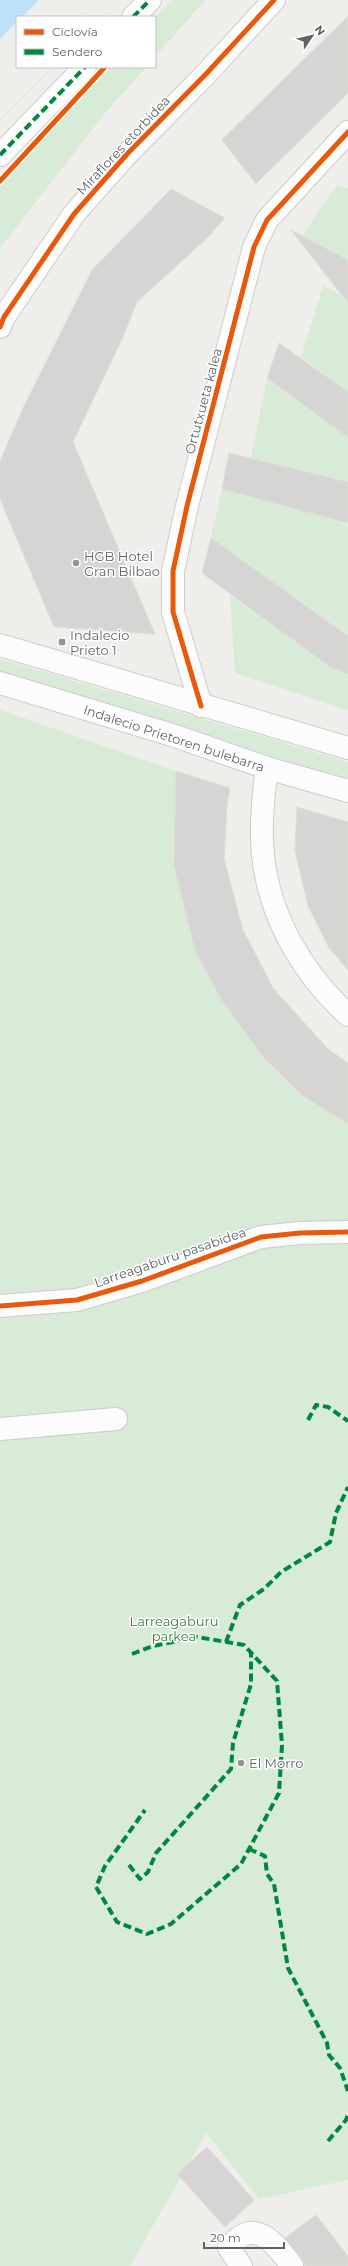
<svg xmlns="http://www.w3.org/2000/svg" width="348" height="2266" viewBox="0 0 348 2266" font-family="Montserrat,sans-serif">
<rect width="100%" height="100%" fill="#efeeea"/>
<g fill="#d8ebd6">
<path d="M 173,0 L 205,0 L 155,57 L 155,17 Z"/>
<path d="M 105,67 L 146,67 L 105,113 L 0,248 L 0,181 Z"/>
<path d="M 337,185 L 348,189 L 348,260 L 302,236 Z"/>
<path d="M 323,286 L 348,299 L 348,392 L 301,357 Z"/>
<path d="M 267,378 L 348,434 L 348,482 L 251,458 Z"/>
<path d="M 222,489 L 341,521 L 348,527 L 348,635 L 211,538 Z"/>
<path d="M 230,595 L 330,667 L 348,674 L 348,710 L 235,673 Z"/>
<path d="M 0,659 L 348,762 L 348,779 L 274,759 L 0,672 Z"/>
<path d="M 0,710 L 176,771 L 174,865 L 195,950 L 221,999 L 263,1057 L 302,1095 L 348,1124 L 348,2180 L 259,2199 L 206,2133 L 130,2266 L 0,2266 Z"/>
</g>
<path fill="#bfe0f9" d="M 0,0 L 39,0 L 22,17 L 17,17 L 17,22 L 0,39 Z"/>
<g fill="#d6d5d3" stroke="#deddd9">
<path d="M 348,16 L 348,93 L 256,184 L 222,140 Z"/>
<path d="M 171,189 L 225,218 L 207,238 L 137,302 L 122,339 L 73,442 L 155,634 L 54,627 L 0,499 L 0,461 L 24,406 L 92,270 Z"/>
<path d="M 291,230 L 348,260 L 348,303 Z"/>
<path d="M 279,343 L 348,392 L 348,437 L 267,378 Z"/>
<path d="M 229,453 L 348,482 L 348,523 L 222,489 Z"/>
<path d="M 211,538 L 348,636 L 348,674 L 330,667 L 202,573 Z"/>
<path d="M 176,771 L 230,788 L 227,805 L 224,859 L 243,930 L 273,988 L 328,1049 L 348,1063 L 348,1124 L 302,1095 L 263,1057 L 221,999 L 195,950 L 174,865 Z"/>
<path d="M 297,807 L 348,822 L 348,970 L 329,948 L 308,906 L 295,851 Z"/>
<path d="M 207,2147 L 254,2200 L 225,2227 L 177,2174 Z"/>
<path d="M 316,2215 L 348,2256 L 348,2266 L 305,2266 L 302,2258 L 285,2238 Z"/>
</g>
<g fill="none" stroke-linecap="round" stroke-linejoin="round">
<g stroke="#cbcccc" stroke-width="24">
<g id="minor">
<path d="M 133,17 L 150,0"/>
<path d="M 0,155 L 85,67"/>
<path d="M 0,327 L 4,317 L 74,214 L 128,153 L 206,74 L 274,0"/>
<path d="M 0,645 L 348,748"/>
<path d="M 0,683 L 172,735 L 267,768 L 348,791"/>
<path d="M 201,706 L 173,612 L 173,571 L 187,506 L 254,247 L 267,220 L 348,132"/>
<path d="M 267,768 C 263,796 260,827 263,855 C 269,917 303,974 348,1015"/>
<path d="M 0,1306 L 77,1300 L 142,1281 L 261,1237 L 300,1233 L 348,1232"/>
<path d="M 0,1429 L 116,1419"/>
<path d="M 241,2266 L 229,2248 C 254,2215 275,2243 292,2266"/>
</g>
</g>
<use href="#minor" stroke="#fdfcfc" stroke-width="22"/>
<g stroke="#e4e4e4" stroke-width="1">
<path d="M 83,17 L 100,0"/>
<path d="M 102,17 L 119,0"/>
<path d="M 0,101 L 33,67"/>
<path d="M 0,120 L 53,67"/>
</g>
<g stroke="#00873e" stroke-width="4" stroke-dasharray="8 4" stroke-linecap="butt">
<path d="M 133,17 L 150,0"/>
<path d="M 0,155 L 85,67"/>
<path d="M 308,1420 L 316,1405 L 328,1407 L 348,1421"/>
<path d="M 226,1642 L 240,1605 L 264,1589 L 281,1572 L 330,1542 L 336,1513 L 348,1487"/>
<path d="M 132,1654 L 153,1646 L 197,1637 L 244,1645 L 277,1681 L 282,1745 L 279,1793 L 241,1864 L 171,1924 L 147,1934 L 117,1922 L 96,1887 L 105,1866 L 145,1810"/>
<path d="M 249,1849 L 265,1856 L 267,1874 L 274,1884 L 288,1968 L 327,2043 L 329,2055 L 340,2068 L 348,2091"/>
<path d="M 129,1865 L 140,1879 L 148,1872 L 156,1853 L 231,1769 L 233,1743 L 251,1684 L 251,1653"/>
<path d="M 328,2141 L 346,2120 L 348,2114"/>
</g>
<g stroke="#fff" stroke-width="8">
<g id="cycleway">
<path d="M 0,181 L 105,67"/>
<path d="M 0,327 L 4,317 L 74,214 L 128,153 L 206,74 L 274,0"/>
<path d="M 201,706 L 173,612 L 173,571 L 187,506 L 254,247 L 267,220 L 348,132"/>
<path d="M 0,1306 L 77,1300 L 142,1281 L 261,1237 L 300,1233 L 348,1232"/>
</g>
</g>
<use href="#cycleway" stroke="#e8590c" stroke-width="5"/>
</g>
<g fill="#919496" stroke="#fff" stroke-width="1.5">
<circle cx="76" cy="563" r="4"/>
<rect x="58" y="638" width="8" height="8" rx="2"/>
<circle cx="241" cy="1763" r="4"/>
</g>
<g text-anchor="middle" stroke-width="3" stroke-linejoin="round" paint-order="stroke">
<g font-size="13" fill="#5f6368" stroke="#fff">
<text transform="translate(123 145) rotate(-47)" y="5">Miraflores etorbidea</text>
<text transform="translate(203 401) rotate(-75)" y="5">Ortutxueta kalea</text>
<text transform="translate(174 738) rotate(18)" y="5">Indalecio Prietoren bulebarra</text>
<text transform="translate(170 1257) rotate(-19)" y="5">Larreagaburu pasabidea</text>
</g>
<g font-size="13" fill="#5f6368" stroke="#fff" text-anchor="start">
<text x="84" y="561">HGB Hotel<tspan x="84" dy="15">Gran Bilbao</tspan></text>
<text x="70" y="640">Indalecio<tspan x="70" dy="15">Prieto 1</tspan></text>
<text x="249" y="1768">El Morro</text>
</g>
<g font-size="13" fill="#348238" stroke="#fff">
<text x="174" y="1626">Larreagaburu<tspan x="174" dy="15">parkea</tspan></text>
</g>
</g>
<rect x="16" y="16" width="140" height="52" fill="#ffffff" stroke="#bfc1c3"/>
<rect x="24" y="29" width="20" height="6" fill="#e8590c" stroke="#bfc1c3"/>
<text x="52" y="36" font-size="12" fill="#5f6368">Ciclovía</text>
<rect x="24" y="49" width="20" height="6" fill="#00873e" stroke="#bfc1c3"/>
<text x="52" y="56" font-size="12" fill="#5f6368">Sendero</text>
<g transform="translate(312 36) rotate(55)" stroke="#ffffff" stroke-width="3" paint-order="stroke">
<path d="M0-3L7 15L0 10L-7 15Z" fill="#5f6368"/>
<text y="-6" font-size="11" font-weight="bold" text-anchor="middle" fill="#5f6368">N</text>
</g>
<path d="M204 2242v6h80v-6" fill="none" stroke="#5f6368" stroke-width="2"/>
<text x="210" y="2242" font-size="12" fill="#5f6368" stroke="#ffffff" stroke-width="3" paint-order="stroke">20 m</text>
</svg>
